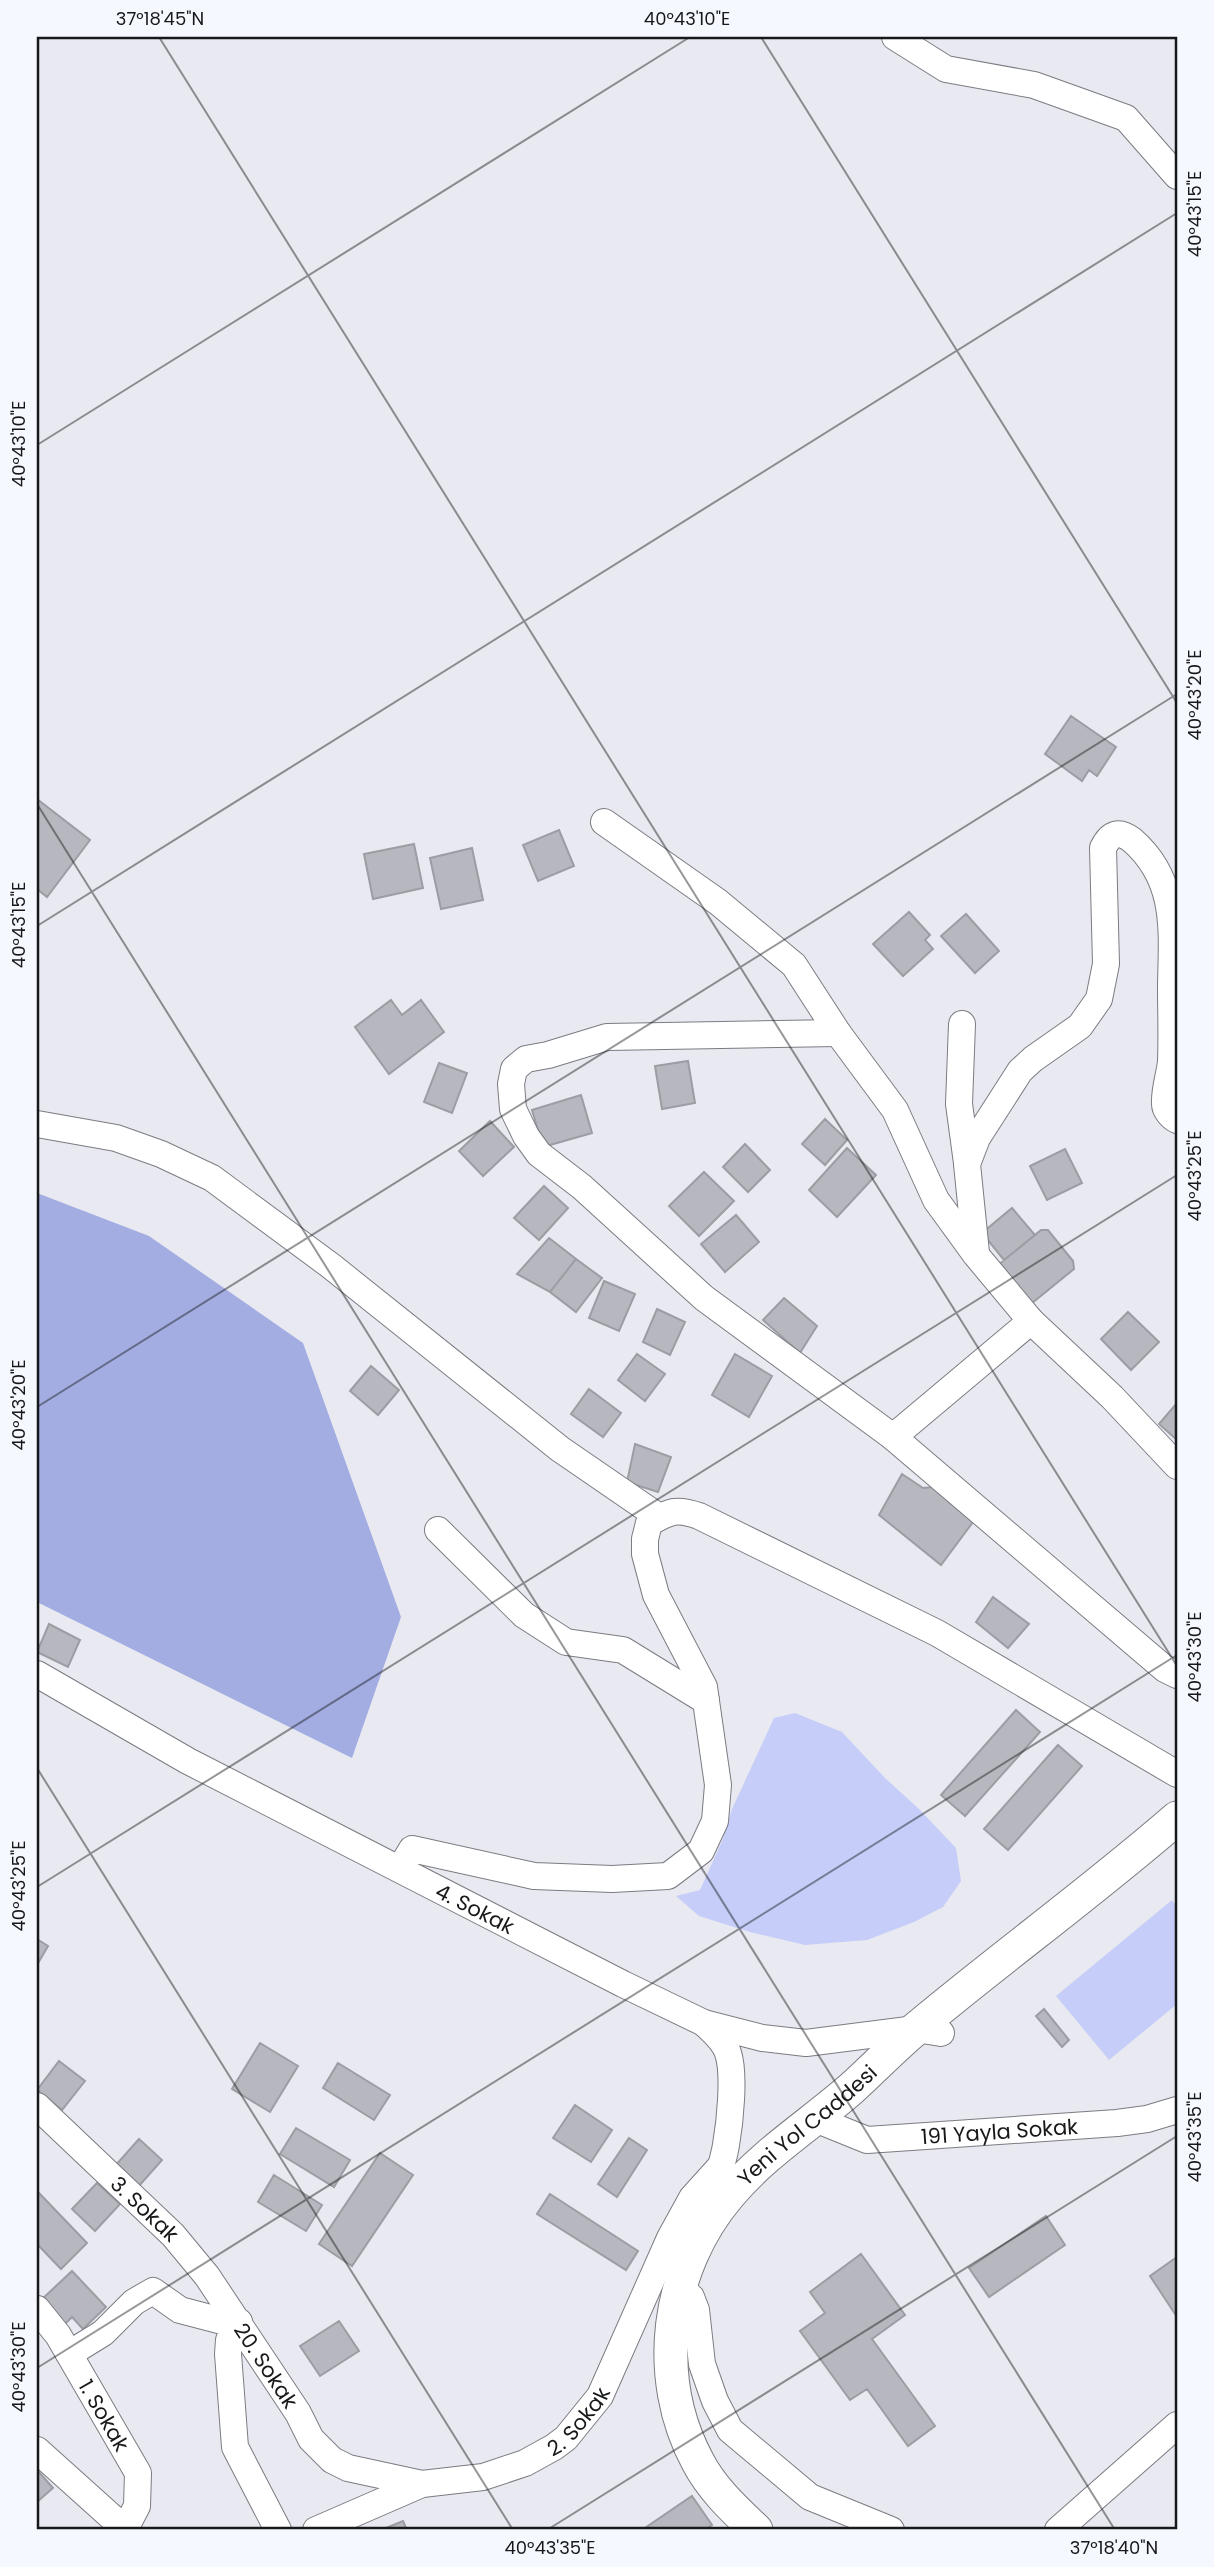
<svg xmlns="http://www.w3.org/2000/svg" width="1214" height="2567" font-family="Poppins,sans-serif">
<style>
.green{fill:#c5cdf8}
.forest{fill:#a3ade1}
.building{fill:#b7b8bf;stroke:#9c9da4;stroke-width:2}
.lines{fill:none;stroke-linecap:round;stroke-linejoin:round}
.minor-casing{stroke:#7a7c82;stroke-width:28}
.major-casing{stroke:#7a7c82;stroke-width:35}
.minor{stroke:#fff;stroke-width:26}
.major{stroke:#fff;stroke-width:33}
.ticks{fill:none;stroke:#17181a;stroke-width:2;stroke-opacity:0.45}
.labels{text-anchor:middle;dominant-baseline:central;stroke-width:7;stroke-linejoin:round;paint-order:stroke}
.street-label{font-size:21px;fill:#17181a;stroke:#f6f8ff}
.neatline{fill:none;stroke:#17181a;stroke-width:2.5}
.ticks-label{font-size:18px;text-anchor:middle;fill:#17181a}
</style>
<rect width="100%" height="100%" fill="#e9eaf1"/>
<path class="green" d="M795,1713L842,1732L885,1778L919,1809L956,1848L961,1881L943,1907L914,1922L867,1940L805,1945L750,1932L699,1916L676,1896L700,1890L722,1841L732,1809L774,1718Z
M1172,1900L1177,1907V2004L1109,2060L1056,1996Z"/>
<path class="forest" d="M37,1193L149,1236L303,1343L401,1617L352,1758L37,1602Z"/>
<path class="building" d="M1071,716L1116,747L1097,776L1089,770L1082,781L1045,754Z
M37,799L90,840L47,897L37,889Z
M559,830L574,866L538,881L523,845Z
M414,844L423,888L373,899L364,854Z
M472,848L483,900L441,909L430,858Z
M909,912L930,935L925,940L933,949L903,976L873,944Z
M966,914L999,951L975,973L941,936Z
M391,1000L402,1015L421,1000L444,1032L389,1074L355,1027Z
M688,1061L695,1103L662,1109L655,1066Z
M439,1063L467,1073L452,1113L424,1102Z
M581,1095L592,1133L543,1147L532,1110Z
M825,1119L847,1140L825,1165L802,1144Z
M490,1121L514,1147L483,1176L459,1151Z
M745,1144L770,1170L748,1192L723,1167Z
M847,1148L876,1175L837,1217L809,1190Z
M1065,1149L1082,1183L1047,1200L1030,1166Z
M704,1172L734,1201L699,1236L669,1206Z
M544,1186L568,1208L539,1240L514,1218Z
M1012,1208L1035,1235L1004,1260L982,1233Z
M736,1215L759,1242L725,1272L701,1244Z
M1041,1230H1048L1073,1261L1074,1269L1032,1303L998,1265Z
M549,1238L576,1259L550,1292L517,1274Z
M576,1259L602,1278L576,1312L550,1292Z
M604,1281L635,1294L619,1331L589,1318Z
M784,1298L817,1326L800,1353L763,1320Z
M657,1309L685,1322L670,1355L643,1342Z
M1128,1312L1159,1342L1131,1370L1101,1339Z
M637,1354L665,1374L645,1401L618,1380Z
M735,1354L772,1376L749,1417L712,1395Z
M371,1366L399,1390L378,1415L350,1391Z
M589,1389L621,1413L603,1437L571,1414Z
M1177,1403V1440L1159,1424Z
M635,1444L671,1457L658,1492L627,1482Z
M902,1474L923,1488L934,1487L973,1522L941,1565L879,1515Z
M993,1597L1029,1624L1008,1648L976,1622Z
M49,1624L80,1640L68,1667L37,1652Z
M1016,1710L1040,1732L965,1816L941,1795Z
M1058,1745L1082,1766L1008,1850L984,1829Z
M37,1939L48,1946L37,1965Z
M1044,2009L1069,2040L1062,2047L1036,2016Z
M260,2043L298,2066L270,2112L232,2089Z
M59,2061L85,2081L62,2110L37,2090Z
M338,2063L390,2095L374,2120L323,2088Z
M575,2105L612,2130L591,2162L553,2138Z
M296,2128L350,2160L334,2187L280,2154Z
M629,2138L647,2150L617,2197L598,2184Z
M139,2139L162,2160L138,2187L115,2166Z
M380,2153L413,2175L352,2266L319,2244Z
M274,2175L322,2205L306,2231L258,2202Z
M97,2183L120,2204L95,2231L72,2209Z
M39,2193L87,2243L61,2269L37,2244V2196Z
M550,2194L638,2251L626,2270L537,2214Z
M1046,2216L1065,2245L989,2297L969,2268Z
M861,2254L905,2315L872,2339L935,2426L908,2446L867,2389L850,2400L800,2331L825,2313L810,2292Z
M1177,2257V2317L1150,2276Z
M72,2271L106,2307L83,2329L72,2317L63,2326L40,2301Z
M339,2321L359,2351L320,2376L300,2346Z
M37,2470L53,2488L37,2502Z
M692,2496L712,2525L704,2530H642Z
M403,2521L407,2530H381Z"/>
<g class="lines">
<g class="minor-casing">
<g id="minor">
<path d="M895,37L946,69L1034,85L1126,118L1177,176"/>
<path d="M604,822L718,902L794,965L838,1033L895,1110L936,1200L976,1255L1031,1321L1112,1397L1177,1466"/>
<path d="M962,1024L959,1104L967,1163"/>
<path d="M838,1033L607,1037L548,1055L526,1059L514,1069L511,1084L513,1109L526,1136L539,1154L582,1187L704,1298L893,1437L1165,1669L1177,1675"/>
<path d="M37,1124L116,1138L161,1154L212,1178L331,1266L560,1449L659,1517"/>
<path d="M976,1253L967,1164L977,1138L1020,1071L1033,1059L1080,1026L1099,999L1106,964L1103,848C1110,833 1119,830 1132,840C1178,880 1172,931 1171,985C1171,1010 1172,1036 1171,1061C1170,1074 1164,1090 1165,1104C1165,1110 1171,1117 1177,1120"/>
<path d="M893,1437L1031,1321"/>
<path d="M438,1530L524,1615L566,1642L623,1650L706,1701"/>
<path id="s1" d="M37,1674L188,1761L623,1984L704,2023L762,2038L806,2043L916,2029L941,2033"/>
<path d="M400,1869L412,1849L534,1876L612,1879L668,1876L701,1851L715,1821L718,1785L704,1687L656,1595L645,1554V1539L649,1523C670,1511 676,1508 699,1516L937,1633L1177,1774"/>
<path d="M704,2023C713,2032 724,2040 728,2053C735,2074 730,2122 726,2145C724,2158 719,2169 719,2182"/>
<path id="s2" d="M37,2106L173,2235L207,2276L298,2413L311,2439L332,2460L348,2468L422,2484"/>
<path id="s3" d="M825,2123L867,2140L1117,2123L1147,2119L1177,2110"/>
<path d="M691,2297L696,2310L702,2364L715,2401L730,2430L810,2497L891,2530"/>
<path id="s4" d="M37,2309L58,2335L138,2473L137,2506L125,2529"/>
<path d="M239,2322L229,2340L228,2354L235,2447L278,2530"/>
<path d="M69,2354L103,2333L134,2302L153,2291L180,2310L222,2321L239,2322"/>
<path d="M37,2450L126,2530"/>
<path id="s5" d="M316,2530L422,2484L483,2477L525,2463L554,2447L566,2438L600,2396L670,2238L692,2198L720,2167"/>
<path d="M1058,2530L1177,2425"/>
</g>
</g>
<g class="major-casing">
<g id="major">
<path id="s6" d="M756,2530C735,2510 712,2489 698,2462C652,2377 666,2269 729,2195C764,2153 811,2124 852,2088C874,2068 895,2046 918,2027C1003,1956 1093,1891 1177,1818"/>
</g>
</g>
<use href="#minor" class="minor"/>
<use href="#major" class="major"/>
</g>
<path class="ticks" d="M159,37L1177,1666M761,37L1177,703M37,445L690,37M37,804L1115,2530M37,926L1177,213M37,1407L1177,694M37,1768L513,2530M37,1887L1177,1175M37,2368L1177,1655M547,2530L1177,2136"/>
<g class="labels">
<g class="street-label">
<text stroke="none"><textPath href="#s1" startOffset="497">4. Sokak</textPath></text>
<text stroke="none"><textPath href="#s6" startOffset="480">Yeni Yol Caddesi</textPath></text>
<text stroke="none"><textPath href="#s3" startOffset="178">191 Yayla Sokak</textPath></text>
<text stroke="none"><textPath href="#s2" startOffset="149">3. Sokak</textPath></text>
<text stroke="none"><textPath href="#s2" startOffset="348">20. Sokak</textPath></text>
<text stroke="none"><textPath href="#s4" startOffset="126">1. Sokak</textPath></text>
<text stroke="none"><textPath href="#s5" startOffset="290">2. Sokak</textPath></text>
</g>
</g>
<rect width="1214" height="2567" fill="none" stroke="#f6f8ff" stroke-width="77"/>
<rect x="38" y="38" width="1138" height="2490" class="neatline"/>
<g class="ticks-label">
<text x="160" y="25">37°18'45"N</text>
<text x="687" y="25">40°43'10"E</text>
<text transform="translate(1195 214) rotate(-90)" y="6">40°43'15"E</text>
<text transform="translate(19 444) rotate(-90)" y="6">40°43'10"E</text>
<text transform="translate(1195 695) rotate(-90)" y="6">40°43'20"E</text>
<text transform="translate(19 925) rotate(-90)" y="6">40°43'15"E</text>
<text transform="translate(1195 1176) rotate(-90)" y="6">40°43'25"E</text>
<text transform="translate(19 1405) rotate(-90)" y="6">40°43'20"E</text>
<text transform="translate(1195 1657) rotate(-90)" y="6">40°43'30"E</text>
<text transform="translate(19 1886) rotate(-90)" y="6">40°43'25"E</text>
<text transform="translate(1195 2137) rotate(-90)" y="6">40°43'35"E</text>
<text transform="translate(19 2367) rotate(-90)" y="6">40°43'30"E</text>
<text x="550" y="2554">40°43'35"E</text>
<text x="1114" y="2554">37°18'40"N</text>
</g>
</svg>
